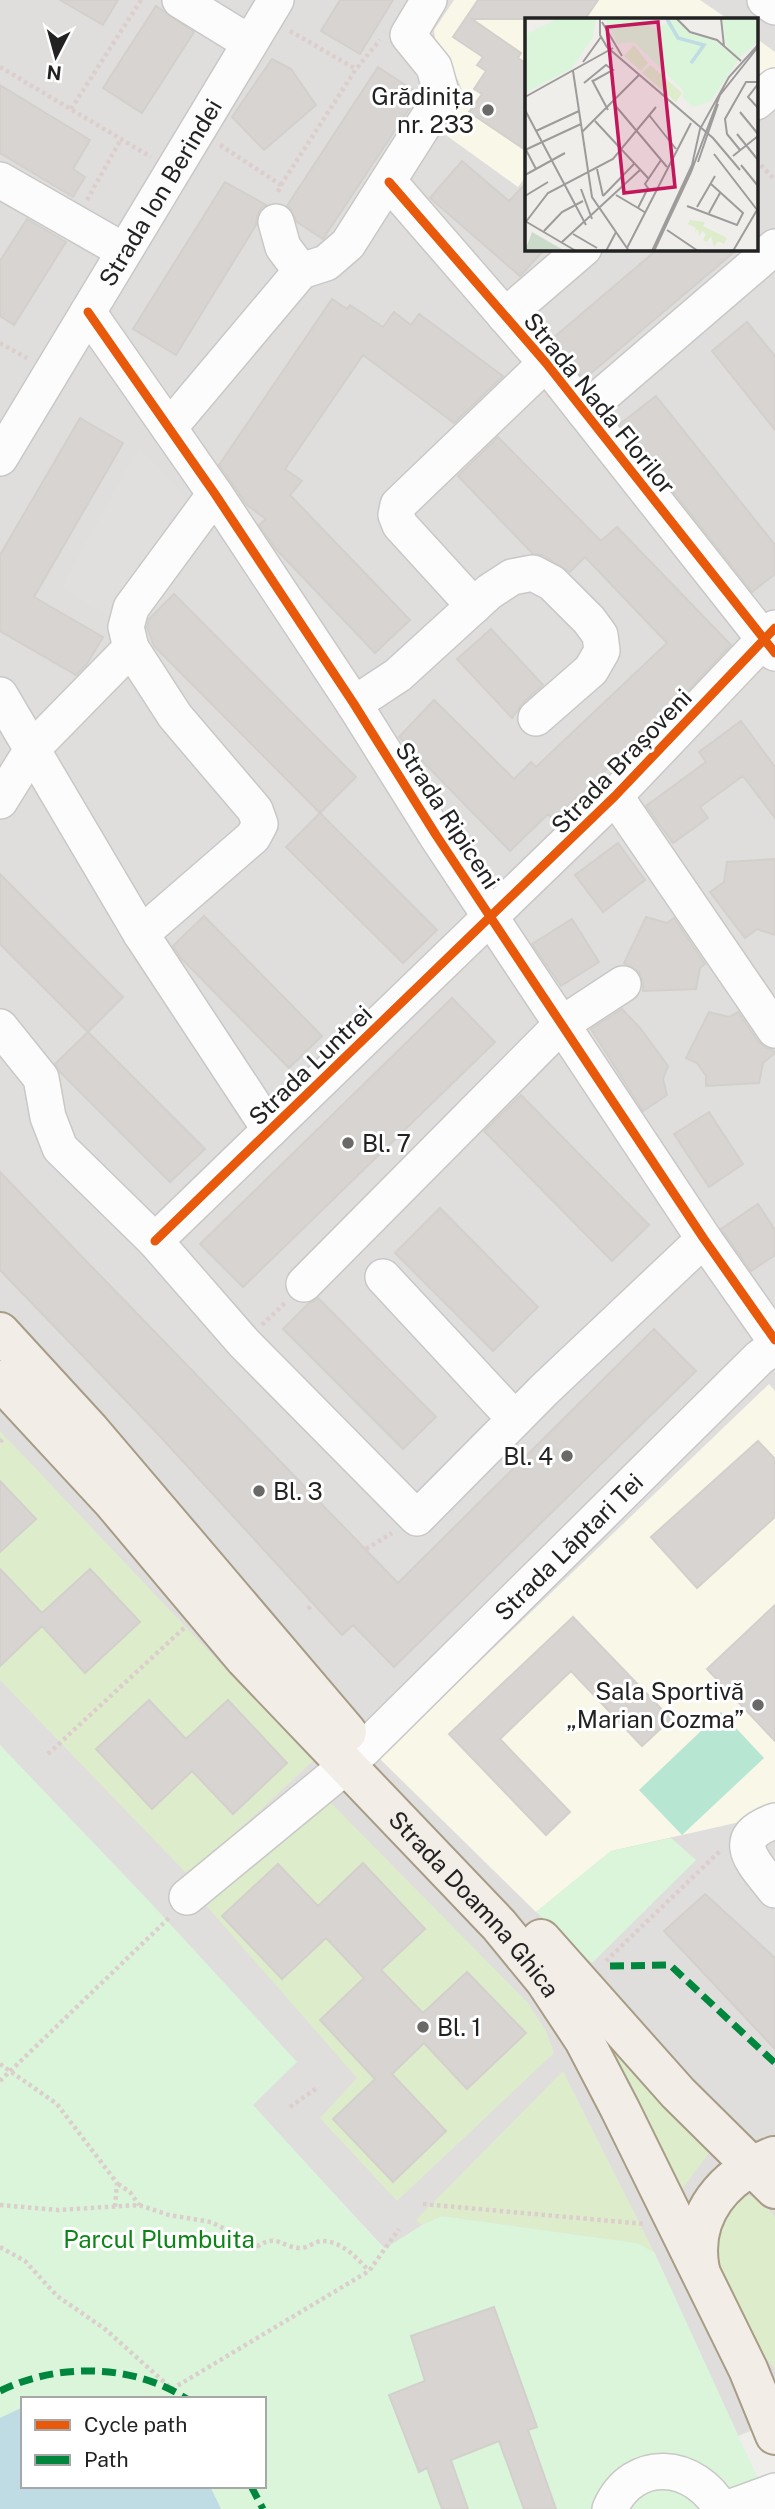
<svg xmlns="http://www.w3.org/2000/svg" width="775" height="2509" font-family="'Public Sans',sans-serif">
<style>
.residential{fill:#dfdedc;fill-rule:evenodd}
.education{fill:#f8f7e8}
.grass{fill:#ddeccb}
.park{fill:#daf5da}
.pitch{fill:#b7e6d2}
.parking{fill:#e0dfde}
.water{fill:#bfdbe3}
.building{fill:#d7d4d2;stroke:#d3d0cc;stroke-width:2}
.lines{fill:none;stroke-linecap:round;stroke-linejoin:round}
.minor-casing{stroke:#c9c8c7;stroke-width:38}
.major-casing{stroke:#a79c86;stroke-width:42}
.path{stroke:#dccecd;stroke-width:4.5;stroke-dasharray:3.5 3.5;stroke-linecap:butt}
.minor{stroke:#fdfcfc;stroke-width:35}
.major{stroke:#f3ede7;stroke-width:38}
.quiet{stroke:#00873e;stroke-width:7;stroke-dasharray:14 7;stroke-linecap:butt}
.cycleway-casing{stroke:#fff;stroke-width:13}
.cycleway{stroke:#e8590c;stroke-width:9}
.poi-dot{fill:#6a6968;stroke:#fff;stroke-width:2.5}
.labels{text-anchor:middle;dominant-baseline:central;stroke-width:6;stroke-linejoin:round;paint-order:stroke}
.poi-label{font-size:24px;fill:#222;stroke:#fff;text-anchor:end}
.street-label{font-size:24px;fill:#222;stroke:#fff}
.park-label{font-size:24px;fill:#0c8416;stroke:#fff}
.inset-river{fill:none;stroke:#bfdbe3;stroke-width:3.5}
.inset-road{fill:none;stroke:#9e9c9b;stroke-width:2}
.view{fill:#c2185b;fill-opacity:0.15;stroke:#c2185b;stroke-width:3.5}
.inset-edge{fill:none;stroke:#222;stroke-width:3.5}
</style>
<rect width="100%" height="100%" fill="#f0eeeb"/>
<path class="residential" d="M0,0H775V2421L738,2436L654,2252L397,2242L385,2249L252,2105L296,2062L0,1745ZM526,19H756V248H526Z"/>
<path class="education" d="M454,0H700L728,19H526V176L518,187L436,128L463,92L458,80L436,45L434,30Z
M756,38L775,52V73L756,89Z
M769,1384L775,1391V1814L611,1851L536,1912L379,1758Z"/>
<path class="grass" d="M0,1431L313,1761L189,1876L0,1680Z
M330,1802L528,2003L546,2031L554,2053L397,2201L320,2118L357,2078L204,1903Z
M610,2047L711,2150L679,2193L609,2048Z
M563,2071L654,2252L637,2243L442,2216L422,2225L416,2220Z
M746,2196C759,2195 767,2208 775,2217V2368L758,2350L716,2265L719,2227L737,2201Z"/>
<path class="park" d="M0,1745L148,1900L297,2062L253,2105L384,2249L422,2225L442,2216L637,2243L654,2252L772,2509H221L210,2486H264V2399H23V2407L0,2418Z
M671,1838L696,1860L592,1963L536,1912L611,1851Z"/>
<path class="pitch" d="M721,1712L764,1758L682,1835L639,1790Z"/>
<path class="parking" d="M139,447L201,512L126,627L61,588Z"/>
<path class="water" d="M23,2407V2486H210L221,2509H0V2418Z"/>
<path class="building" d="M60,0H118L103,25Z
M340,0H393L360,54L321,31Z
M478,0H598L585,19H472L521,53L518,58L527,64V151L469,112L482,94L474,89L486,71L477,65L483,57L453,37Z
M156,6L194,32L142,113L103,88Z
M272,59L291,69L316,105L264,150L232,117Z
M378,67L419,94L323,239L297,222L290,208L287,206Z
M0,85L90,140L73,169L85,177L73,197L0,153Z
M462,161L509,201L527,182V248H546L520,276L430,198Z
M225,182L266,205L261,208L257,216L256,225L176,355L133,329Z
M27,219L66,242L14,325L0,316V261Z
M659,248H739L584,379L552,339Z
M332,299L347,309L350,305L383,327L394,312L411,325L419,314L503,376L454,423L363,355L285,469L302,481L290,495L410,620L375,653L275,548L259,525L266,519L247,505L219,465Z
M747,322L775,356V430L712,351Z
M656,396L775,545V574L752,592L620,424Z
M80,418L123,443L34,597L103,637L87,664L76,675L0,631V555Z
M498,437L601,541L617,527L731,645L684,695L553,820L548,814L510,851L399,737L434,700L514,779L531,762L536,767L667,643L585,557L570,572L542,555L533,554L458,476Z
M174,594L356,777L320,813L154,646L147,627L149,619Z
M491,629L543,685L523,703L512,718L457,659Z
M741,721L775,767V818L743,776L700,807L708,818L673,843L646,806L706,762L699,752Z
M320,813L437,930L403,963L286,847Z
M618,843L645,880L603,912L575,875Z
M775,859V935L757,929L745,938L710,892L724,882L727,862Z
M0,874L123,997L88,1032L0,944Z
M204,916L322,1036L289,1068L180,957L173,946Z
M646,917L667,923L674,918L705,964L700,968L696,989L643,991V982L639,972L624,963Z
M572,919L599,962L561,986L532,944Z
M452,998L495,1042L243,1287L200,1244Z
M622,1009L640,1028L668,1066L663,1079L667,1095L643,1111L591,1029Z
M709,1012L729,1017L738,1012L758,1041L766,1048L772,1049L775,1053L763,1063L759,1083L706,1086V1076L697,1063L686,1058Z
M88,1032L205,1149L170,1182L59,1071L55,1064Z
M521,1095L649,1225L612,1261L484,1131Z
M709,1112L743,1164L709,1187L674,1134Z
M0,1172L398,1583L654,1329L696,1371L394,1667L353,1625L342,1635L157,1433L0,1270Z
M758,1204L775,1230V1255L751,1271L721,1229Z
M440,1208L538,1307L493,1351L395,1253Z
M318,1298L436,1417L403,1449L283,1329L308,1304Z
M758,1441L775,1459V1517L697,1588L651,1537Z
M0,1481L36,1519L0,1552Z
M0,1569L42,1613L90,1569L140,1622L85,1673L42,1626L0,1666Z
M775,1605V1741L707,1669Z
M573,1617L671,1719L642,1746L571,1671L500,1739L570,1812L546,1835L449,1734Z
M149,1700L186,1739L228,1700L287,1763L233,1814L192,1771L152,1809L96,1749Z
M363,1863L425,1929L381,1970L423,2013L467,1972L526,2033L467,2089L424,2043L392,2074L446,2131L393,2182L333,2119L375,2079L320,2020L364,1978L326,1938L282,1979L222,1916L278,1864L318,1906Z
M705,1894L775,1958V2049L664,1931Z
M494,2307L537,2427L528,2430L556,2509H524L499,2441L451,2460L468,2509H442L427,2468L419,2472L389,2395L425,2381L411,2336Z"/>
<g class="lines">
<g class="minor-casing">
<g id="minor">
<path d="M180,0L250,43"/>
<path d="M765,0L775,7"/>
<path d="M756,102L775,86"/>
<path d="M0,180L124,251"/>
<path d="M389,182L546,363L775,653"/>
<path d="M276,222L283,247L301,271"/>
<path d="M88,312L215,494L354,704L436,835L704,1239L775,1340"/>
<path d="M505,316L584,248"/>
<path d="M584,411L775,247"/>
<path d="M169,428L301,271L326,263L348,244L442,96L434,67L408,35L429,0"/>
<path id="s1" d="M0,458L276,0"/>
<path d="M474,606L400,525L396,515L398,505L546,363"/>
<path d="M0,695L141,934L270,1130"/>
<path d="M354,704L398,675L489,592L512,577L533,573L552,583L589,620L600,635L602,651L591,670L536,718"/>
<path d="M615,796L775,1030"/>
<path d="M0,801L33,748L131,648"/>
<path d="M141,934L253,837L260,824L255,810L175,716L131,648L126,627L131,608L215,494"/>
<path d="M0,1027L41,1078L48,1117L60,1148L155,1241L244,1343L417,1518L545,1389L704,1239"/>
<path d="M155,1241L615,796L775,628"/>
<path d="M383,1277L515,1419"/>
<path d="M304,1284L562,1024L623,984"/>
<path id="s2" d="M363,1750L759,1358L775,1346"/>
<path d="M775,1821C726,1838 754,1863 775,1890"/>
<path d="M187,1897L346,1766"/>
<path d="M610,2509C633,2456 695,2462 721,2509"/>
<path d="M726,2509L775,2491"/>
</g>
</g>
<g class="major-casing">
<g id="major">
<path d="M0,1332L90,1430L347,1732"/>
<path id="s3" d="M0,1380L112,1501L245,1659L499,1925L545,1981L584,2040L620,2109L748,2369L775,2435"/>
<path d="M541,1939L678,2093L775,2189"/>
<path d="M700,2270C689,2214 725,2175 774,2156"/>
</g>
</g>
<path class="path" d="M290,31L356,69
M0,67L151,157
M71,109L141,0
M220,145L281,185L277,194
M756,160L775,180
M281,185L356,69L380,40
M87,200L121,139
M0,343L27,358
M262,1325L286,1302
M0,1442L5,1437
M366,1549L392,1533
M308,1609L313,1604
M48,1754L184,1628
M606,1961L722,1849
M0,2064L57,2104L117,2183L115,2207
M0,2081L171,1916
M290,2107L317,2088
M118,2184L130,2192L139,2205
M423,2204L645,2224
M0,2205L58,2210L139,2205L169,2215L211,2222L239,2236L249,2245L258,2246C278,2233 282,2248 301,2248C308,2248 315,2241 322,2241C342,2241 357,2258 369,2271
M0,2247L25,2261L57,2296L105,2329L172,2389L369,2271L399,2229"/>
<use href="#minor" class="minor"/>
<use href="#major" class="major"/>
<path class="quiet" d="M610,1966L670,1965L775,2063
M0,2391C57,2363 132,2363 187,2399
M251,2486L263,2509"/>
<g class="cycleway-casing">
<path id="cycleway" d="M389,182L546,363L775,653
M88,312L215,494L354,704L436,835L704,1239L775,1340
M155,1241L615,796L775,628"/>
</g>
<use href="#cycleway" class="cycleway"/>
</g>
<g class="poi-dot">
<circle cx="488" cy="110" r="7"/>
<circle cx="348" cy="1143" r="7"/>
<circle cx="567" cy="1456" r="7"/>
<circle cx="259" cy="1491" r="7"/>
<circle cx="758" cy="1705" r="7"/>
<circle cx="423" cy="2027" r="7"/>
</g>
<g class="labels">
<g class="poi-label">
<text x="474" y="96">Grădinița<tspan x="474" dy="28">nr. 233</tspan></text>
<text x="362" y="1143" text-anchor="start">Bl. 7</text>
<text x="553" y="1456">Bl. 4</text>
<text x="273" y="1491" text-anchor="start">Bl. 3</text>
<text x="744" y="1691">Sala Sportivă<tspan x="744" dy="28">„Marian Cozma”</tspan></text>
<text x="437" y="2027" text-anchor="start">Bl. 1</text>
</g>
<g class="street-label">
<text stroke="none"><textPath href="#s1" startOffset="310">Strada Ion Berindei</textPath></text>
<text transform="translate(600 403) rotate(51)">Strada Nada Florilor</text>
<text transform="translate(621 761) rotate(-46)">Strada Brașoveni</text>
<text transform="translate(448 815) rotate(57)">Strada Ripiceni</text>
<text transform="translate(310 1065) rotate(-44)">Strada Luntrei</text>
<text stroke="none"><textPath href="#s2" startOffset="289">Strada Lăptari Tei</textPath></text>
<text stroke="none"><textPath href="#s3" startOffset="707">Strada Doamna Ghica</textPath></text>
</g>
<g class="park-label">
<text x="159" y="2239">Parcul Plumbuita</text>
</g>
</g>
<g transform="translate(525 18)">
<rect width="233" height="233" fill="#f0eeeb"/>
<path d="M109,27L123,45L116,53L99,38ZM125,47L157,75L151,84L117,55ZM165,202L180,204L178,208L202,220L199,226L193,223L189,229L186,218L182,224L178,222L181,216L177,213L174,219L173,211L169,215L171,210L163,206Z" fill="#ddeccb"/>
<path d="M7,214L40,233H0Z" fill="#cadbca"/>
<path d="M34,0H71L68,19L46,51L0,75V17ZM79,0H115L129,12L150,0L164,15L188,21L213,42L185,84L169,89L158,80V72L109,24L93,26ZM197,0L233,1V22L214,40L201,27Z" fill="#daf5da"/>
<path class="inset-river" d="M142,1L153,20L179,27L166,45"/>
<path class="inset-road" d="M75,0V17L82,29L188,120L215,152M151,0L165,14L192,22L216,43M196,0L199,28M77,4L97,38M58,44L76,19M48,53L67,179L104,233M67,62L83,92M59,65L81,47L88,52L68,63M233,66L223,79L233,90M0,79L88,30M89,86L142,149M0,92L61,207M215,94L233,116M124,97L151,131M70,103L123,160M11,113L54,93M57,114L114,57M212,116L233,142M0,130L11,151M0,132L56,106M215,132L202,116L200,101L221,64H233M189,136L233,193M208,138L233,118M173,144L193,86M216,147L233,168M72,151L78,178M0,157L40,135M56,171L67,201M91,177L113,190M0,178L23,164M78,178L109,146M162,188L212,207L218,195L186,166M172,189L190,158M121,195L113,190L123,170L120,166L136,142M184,195L195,175M0,203L51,233M0,205L23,175L88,141L131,89M142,212L173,233M19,213L37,194L58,183M48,216L72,230M37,224L115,152M102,230L166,105M81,233L91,214M127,233L167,147L175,111L204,59L233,27M129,233L166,154L195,77L233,29M208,233L232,192"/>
<path class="view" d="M133,4L150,169L99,175L82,9Z"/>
<rect width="233" height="233" class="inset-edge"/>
</g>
<rect x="21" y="2397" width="245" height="91" fill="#ffffff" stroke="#a7a7a7" stroke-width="2"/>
<rect x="35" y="2420" width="35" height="10" fill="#e8590c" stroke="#a7a7a7" stroke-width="2"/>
<text x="84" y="2432" font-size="21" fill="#222222">Cycle path</text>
<rect x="35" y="2455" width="35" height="10" fill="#00873e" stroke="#a7a7a7" stroke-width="2"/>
<text x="84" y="2467" font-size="21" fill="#222222">Path</text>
<g transform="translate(56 56) rotate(186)" stroke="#ffffff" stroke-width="5" paint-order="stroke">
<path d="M0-5L12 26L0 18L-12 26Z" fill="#222222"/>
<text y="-10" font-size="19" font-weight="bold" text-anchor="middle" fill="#222222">N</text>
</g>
</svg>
